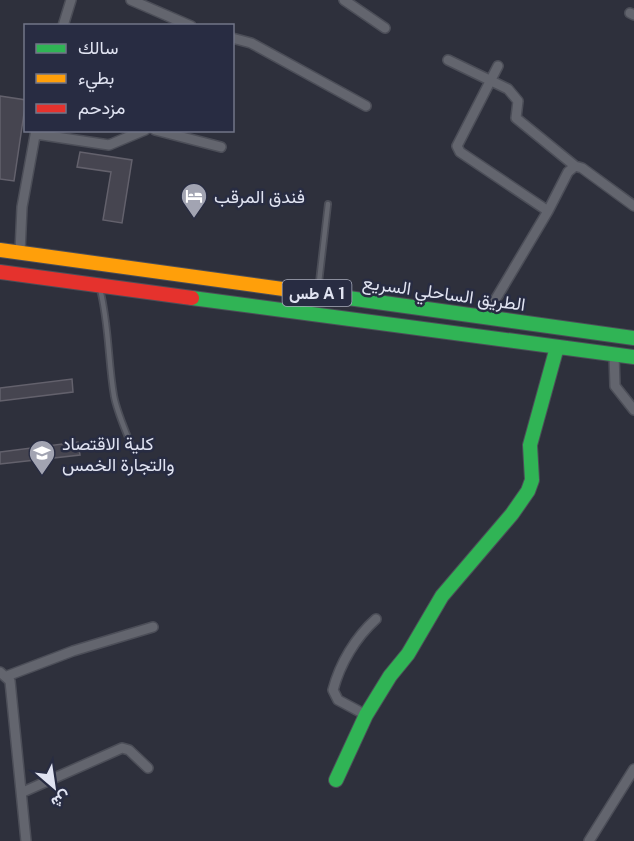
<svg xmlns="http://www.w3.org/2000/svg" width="634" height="841" font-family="'Public Sans',Vazirmatn,sans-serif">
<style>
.building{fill:#464550;stroke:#63616c;stroke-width:1.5}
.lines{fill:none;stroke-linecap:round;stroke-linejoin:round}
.lane-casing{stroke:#4c4e58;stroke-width:8}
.street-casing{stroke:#4c4e58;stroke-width:12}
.fast-casing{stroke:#4c4e58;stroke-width:16}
.slow-casing{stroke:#4c4e58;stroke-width:16}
.jam-casing{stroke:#4c4e58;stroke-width:16}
.lane{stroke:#63656e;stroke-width:4.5}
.street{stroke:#63656e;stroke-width:9}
.fast{stroke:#30b455;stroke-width:14}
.slow{stroke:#ff9f0a;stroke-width:14}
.jam{stroke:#e5322d;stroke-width:14}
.labels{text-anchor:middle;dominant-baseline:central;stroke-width:5;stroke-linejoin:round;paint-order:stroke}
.shield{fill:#282c42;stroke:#a9acbc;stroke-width:1.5}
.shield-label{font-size:16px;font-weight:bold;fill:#e0e3f1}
.poi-label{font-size:18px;fill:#e0e3f1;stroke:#282c42;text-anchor:start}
.street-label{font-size:18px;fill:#e0e3f1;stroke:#282c42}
</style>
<rect width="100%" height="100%" fill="#2e303c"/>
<path class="building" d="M0,96L26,100L14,181L0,179Z
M80,152L132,160L122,223L103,220L111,172L77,167Z
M72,379L73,392L0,401V388Z
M78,442L80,455L0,464V452Z"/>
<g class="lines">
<g class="lane-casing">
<path id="lane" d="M100,289C109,324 108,361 114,396C117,412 125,429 131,445
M318,291L328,204"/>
</g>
<g class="street-casing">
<path id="street" d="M131,0L191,26
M344,0L385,28
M630,13L634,15
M63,26L71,0
M232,38L251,43L366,106
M448,60L508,89L518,101L516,118L575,166L582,168L634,206
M498,66L457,146L460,152L548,211
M155,130L221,147
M36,134L109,145L145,130
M20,252L22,207L36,130
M485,317L548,211L568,172L575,166
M614,354L615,386L634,410
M0,672L10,681L26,841
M7,676L73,651L153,627
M366,715L338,700L333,690C340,663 356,637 376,619
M23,792L122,748L129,750L148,768
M589,841L634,769"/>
</g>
<g class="fast-casing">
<path id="fast" d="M341,297L634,338
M192,298L634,357
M336,780L366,715L390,676L408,654L442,596L512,514L528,491L532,480L530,445L557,347"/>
</g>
<g class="slow-casing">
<path id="slow" d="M0,250L341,297"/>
</g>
<g class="jam-casing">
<path id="jam" d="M0,272L192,298"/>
</g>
<use href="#lane" class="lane"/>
<use href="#street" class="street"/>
<use href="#fast" class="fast"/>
<use href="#slow" class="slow"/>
<use href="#jam" class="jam"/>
</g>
<defs>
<g id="hotel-pin" transform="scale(1.35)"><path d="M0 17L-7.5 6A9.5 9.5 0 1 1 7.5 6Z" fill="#a2a4b2" stroke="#282c42"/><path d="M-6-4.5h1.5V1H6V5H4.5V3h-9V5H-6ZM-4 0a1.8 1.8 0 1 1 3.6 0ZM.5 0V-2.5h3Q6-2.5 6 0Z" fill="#fff"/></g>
<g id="university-pin" transform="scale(1.35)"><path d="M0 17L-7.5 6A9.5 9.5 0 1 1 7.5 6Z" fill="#a2a4b2" stroke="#282c42"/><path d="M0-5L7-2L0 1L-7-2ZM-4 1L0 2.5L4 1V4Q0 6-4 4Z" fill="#fff"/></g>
</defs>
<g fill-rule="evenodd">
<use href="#hotel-pin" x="194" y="196"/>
<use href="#university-pin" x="42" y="453"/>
</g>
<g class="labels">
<rect class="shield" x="282.5" y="280" width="69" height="26" rx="4.5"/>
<g class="shield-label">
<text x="317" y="293">طس A 1</text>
</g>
<g class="poi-label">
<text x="214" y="196">فندق المرقب</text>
<text x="62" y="443">كلية الاقتصاد<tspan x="62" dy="21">والتجارة الخمس</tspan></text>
</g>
<g class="street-label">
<text transform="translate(444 293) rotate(8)">الطريق الساحلي السريع</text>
</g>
</g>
<rect x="24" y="24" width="210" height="108" fill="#282c42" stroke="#727588" stroke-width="1.5"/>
<rect x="36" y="44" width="30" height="9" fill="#30b455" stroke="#727588" stroke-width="1.5"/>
<text x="78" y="54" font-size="18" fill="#e0e3f1">سالك</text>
<rect x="36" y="74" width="30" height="9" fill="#ff9f0a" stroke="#727588" stroke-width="1.5"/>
<text x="78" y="84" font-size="18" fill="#e0e3f1">بطيء</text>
<rect x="36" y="104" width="30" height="9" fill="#e5322d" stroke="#727588" stroke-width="1.5"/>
<text x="78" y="114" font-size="18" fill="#e0e3f1">مزدحم</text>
<g transform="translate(54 787) rotate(151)" stroke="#282c42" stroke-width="4.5" paint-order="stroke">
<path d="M0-4.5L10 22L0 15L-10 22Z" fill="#e0e3f1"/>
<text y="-9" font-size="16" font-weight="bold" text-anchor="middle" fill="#e0e3f1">ش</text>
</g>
</svg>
